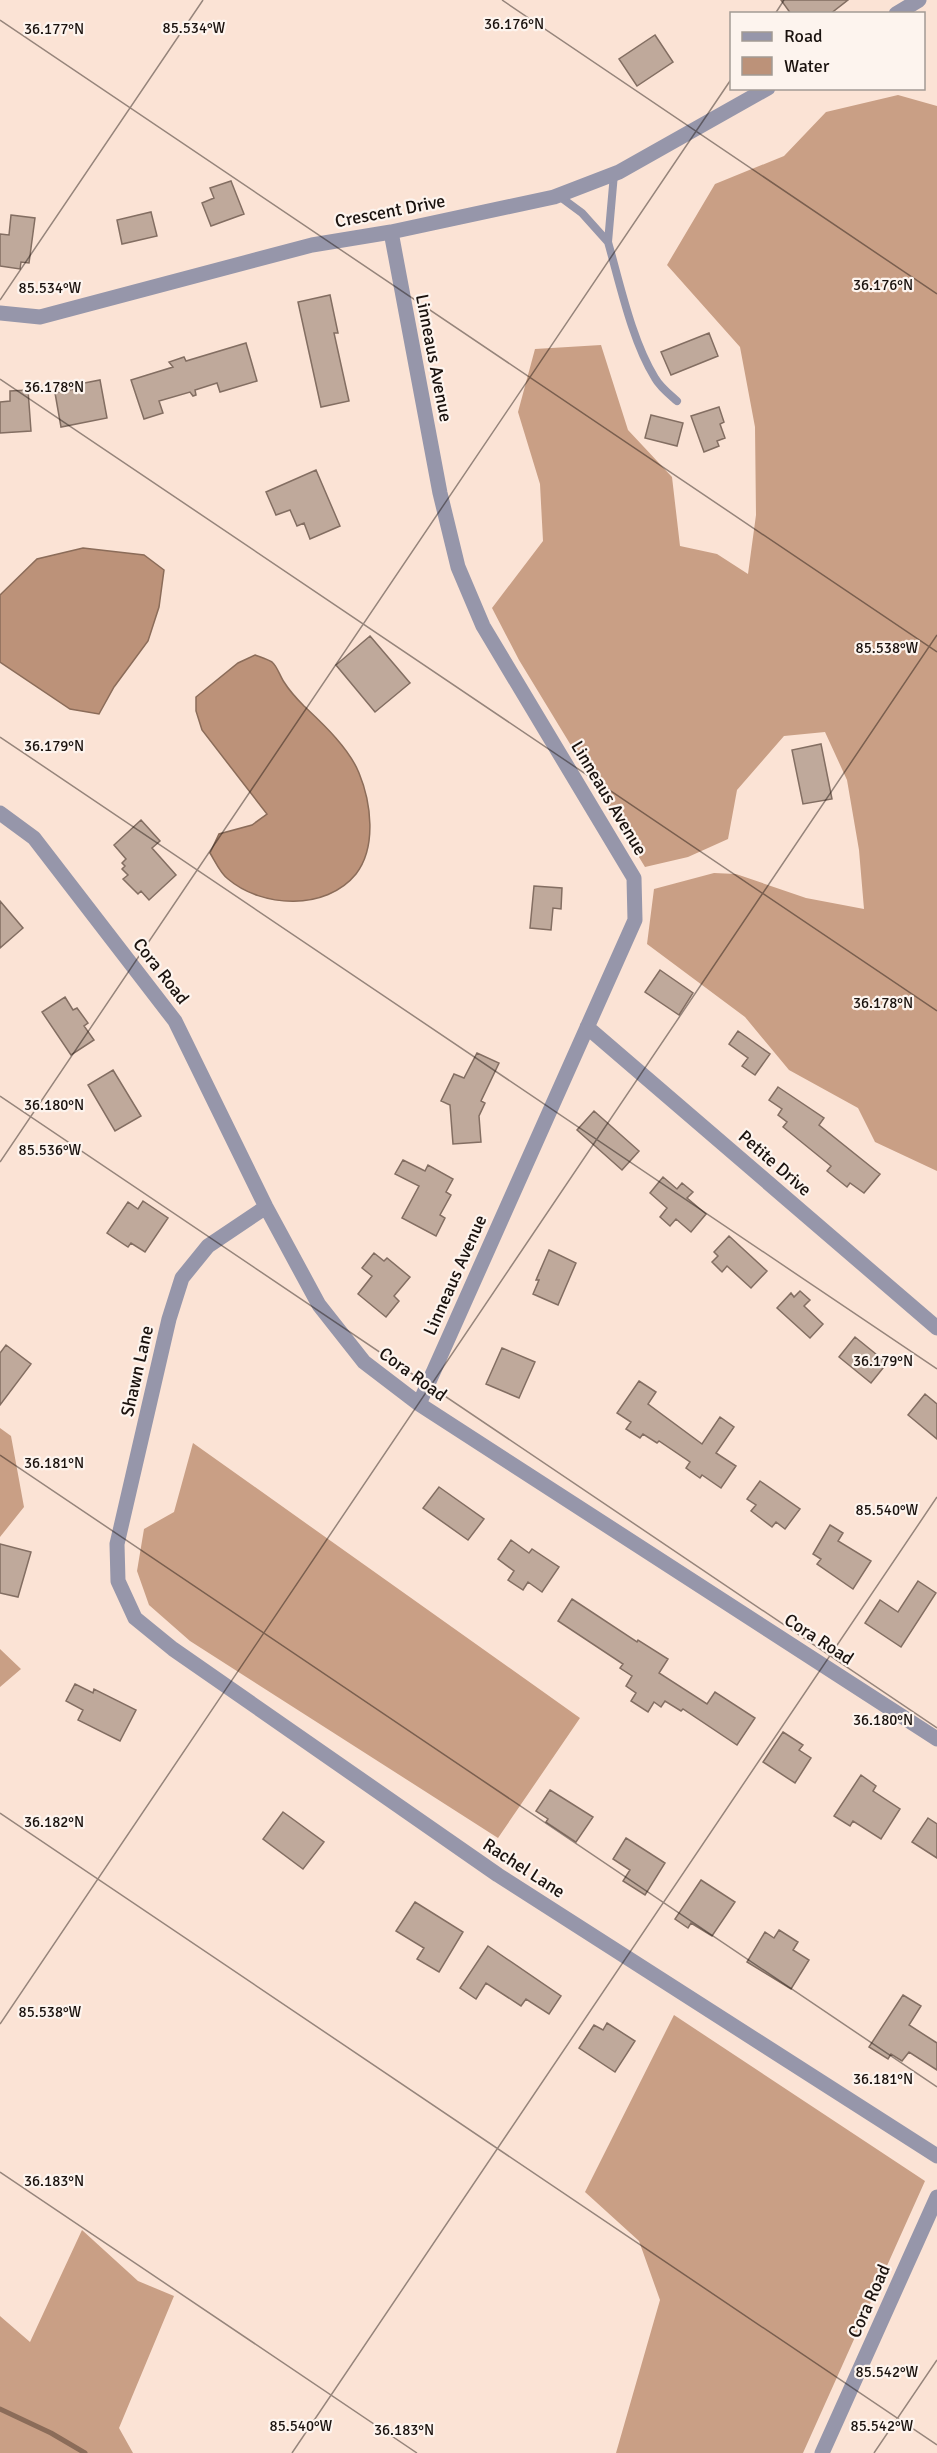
<svg xmlns="http://www.w3.org/2000/svg" width="937" height="2453" font-family="Signika,sans-serif">
<style>
.forest{fill:#c99f85}
.water{fill:#bc9279;stroke:#8b6c59;stroke-width:1.5}
.lines{fill:none;stroke-linecap:round;stroke-linejoin:round}
.stream{stroke:#8b6c59;stroke-width:5}
.building{fill:#bfa99b;stroke:#836e62;stroke-width:1.5}
.service{stroke:#9696aa;stroke-width:8}
.minor{stroke:#9696aa;stroke-width:15}
.ticks{fill:none;stroke:#1a120e;stroke-width:1.5;stroke-opacity:0.45}
.labels{text-anchor:middle;dominant-baseline:central;stroke-width:4.5;stroke-linejoin:round;paint-order:stroke}
.street-label{font-size:18px;fill:#1a120e;stroke:#fdf4ee}
.ticks-label{font-size:15px;text-anchor:middle;fill:#1a120e;stroke:#fdf4ee;stroke-width:4.5;stroke-linejoin:round;paint-order:stroke}
</style>
<rect width="100%" height="100%" fill="#fbe3d5"/>
<path class="forest" d="M898,95L937,106V1171L875,1142L858,1108L789,1070L745,1017L647,944L654,889L714,873L736,874L806,898L864,909L859,850L847,780L825,732L784,736L737,790L728,839L688,857L645,867L519,660L492,608L543,541L540,484L518,412L535,349L601,345L628,430L672,477L680,546L717,554L748,574L756,515L755,427L740,347L667,265L715,184L784,156L826,112Z
M0,1428L11,1436L24,1507L0,1537Z
M193,1443L580,1718L498,1838L190,1641L149,1605L137,1571L144,1529L174,1512Z
M0,1649L21,1669L0,1687Z
M674,2015L925,2181L803,2453H616L660,2300L639,2241L585,2192Z
M82,2230L138,2281L174,2296L119,2428L133,2453H0V2316L30,2342Z"/>
<path class="water" d="M83,548L144,555L164,570L159,607L148,641L114,687L99,714L70,709L0,662V595L37,559Z
M255,655C260,657 267,659 272,662C277,666 280,676 284,682C289,690 297,699 304,706C323,724 349,748 359,773C371,802 377,847 356,874C326,911 262,908 228,879C220,873 215,861 210,853L219,834L252,825L267,814L202,730L196,711V697L238,663Z"/>
<g class="lines">
<path class="stream" d="M0,2409L51,2433L85,2453"/>
</g>
<path class="building" d="M781,0H848L830,14H791Z
M655,35L673,62L637,86L619,59Z
M231,181L244,214L211,226L202,203L214,198L210,188Z
M151,212L157,236L122,244L117,220Z
M11,215L35,218L29,263L21,262L20,269L0,266V234L9,235Z
M330,295L338,333H334L349,401L321,407L298,302Z
M709,333L718,356L671,375L661,352Z
M246,343L257,381L220,392L217,383L195,390L196,395L193,396L190,392L159,401L163,413L144,419L131,380L173,367L169,362L184,357L186,361Z
M100,380L107,418L61,427L55,393L80,388L79,384Z
M28,390L31,431L0,433V402L10,401V391Z
M719,407L724,422L720,424L725,438L717,441L719,446L704,452L691,416Z
M651,415L683,423L677,446L645,438Z
M316,470L340,526L310,539L304,523L297,526L290,510L276,515L266,492Z
M370,636L410,683L375,712L336,665Z
M821,744L832,799L803,804L792,750Z
M141,820L160,841L152,848L176,875L149,900L141,891L138,894L123,879L128,875L122,869L125,866L122,863L126,859L114,845Z
M534,886L562,888L561,909L553,908L551,930L530,928Z
M0,901L23,928L0,948Z
M660,970L693,993L679,1015L645,992Z
M65,997L73,1010L77,1008L88,1023L84,1026L94,1040L71,1055L42,1012Z
M738,1031L770,1054L755,1075L742,1066L748,1058L729,1044Z
M477,1053L499,1063L481,1101L485,1103L479,1116L481,1142L453,1144L450,1105L441,1101L454,1074L464,1078Z
M113,1070L141,1116L115,1131L88,1085Z
M778,1087L824,1118L819,1125L880,1174L864,1193L850,1183L847,1187L827,1171L831,1166L783,1127L787,1122L778,1115L782,1109L769,1100Z
M594,1111L639,1151L622,1170L577,1130Z
M403,1160L425,1171L428,1165L453,1179L446,1192L451,1195L440,1215L445,1218L436,1236L402,1218L419,1186L395,1174Z
M663,1177L677,1189L682,1183L693,1192L687,1198L706,1214L691,1232L676,1219L670,1226L660,1217L667,1208L650,1193Z
M143,1201L168,1218L145,1252L131,1243L128,1247L107,1233L128,1202L138,1209Z
M729,1236L767,1271L751,1288L727,1266L722,1272L712,1262L718,1256L714,1252Z
M549,1250L576,1263L558,1305L533,1294L539,1280H536Z
M374,1253L384,1261L387,1258L410,1277L394,1296L399,1301L386,1317L358,1294L372,1276L362,1268Z
M800,1291L810,1300L804,1306L823,1324L810,1338L777,1308L791,1293L794,1297Z
M855,1337L887,1363L871,1383L839,1357Z
M6,1345L31,1364L0,1405V1353Z
M502,1348L535,1362L519,1398L486,1384Z
M639,1381L656,1392L648,1404L702,1444L720,1417L734,1427L716,1453L736,1466L721,1488L702,1475L700,1478L686,1468L690,1462L659,1441L657,1443L643,1434L640,1438L626,1429L631,1422L617,1413Z
M925,1394L937,1404V1439L908,1415Z
M760,1481L800,1509L785,1529L776,1522L772,1527L751,1511L756,1505L747,1499Z
M439,1487L484,1519L468,1540L423,1508Z
M830,1525L843,1533L838,1541L871,1561L853,1589L817,1564L821,1559L813,1554Z
M511,1540L529,1553L532,1549L559,1567L542,1592L528,1582L523,1590L508,1580L514,1571L498,1559Z
M0,1544L31,1552L18,1597L0,1593Z
M918,1581L936,1593L901,1647L865,1623L880,1600L898,1612Z
M572,1599L637,1642L638,1640L668,1659L659,1673L707,1704L715,1692L755,1718L737,1745L683,1709L681,1711L665,1701L661,1707L654,1702L648,1712L631,1701L636,1693L626,1686L632,1676L620,1668L623,1664L558,1621Z
M75,1684L93,1693L94,1689L136,1710L120,1741L78,1720L83,1710L66,1701Z
M783,1732L803,1745L799,1750L811,1758L795,1783L763,1762Z
M861,1775L876,1786L873,1791L900,1809L881,1839L853,1821L850,1826L834,1816Z
M550,1790L593,1817L576,1842L546,1822L548,1819L536,1811Z
M283,1812L324,1842L303,1869L263,1839Z
M928,1818L937,1824V1858L912,1842Z
M626,1838L665,1863L645,1895L623,1881L630,1870L613,1859Z
M701,1880L735,1902L712,1936L691,1923L688,1928L675,1919Z
M415,1902L463,1932L439,1972L417,1959L424,1948L396,1931Z
M779,1930L798,1942L793,1950L809,1960L791,1989L747,1962L765,1932L774,1938Z
M488,1946L561,1996L549,2014L526,1999L521,2006L486,1983L476,1999L460,1988Z
M903,1995L921,2006L909,2025L937,2043V2070L909,2052L902,2061L891,2054L888,2059L869,2047Z
M607,2023L635,2041L615,2072L579,2048L594,2025L603,2030Z"/>
<g class="lines">
<path class="service" d="M559,196L582,213L608,242L614,174
M608,242C620,284 632,341 655,378C660,387 669,394 677,401"/>
<path class="minor" d="M896,14L919,0
M391,232L440,493L458,567L483,626L634,878L635,920L419,1404
M0,313L40,317L312,245L391,232L554,197L619,172L768,88
M0,813L34,838L175,1021L266,1207L319,1305L364,1362L419,1404L937,1739
M587,1027L937,1328
M266,1207L208,1246L182,1278L169,1319L117,1544L118,1581L135,1618L173,1649L498,1875L937,2156
M822,2453L937,2197"/>
</g>
<path class="ticks" d="M502,0L937,294M775,14L784,0M0,20L937,652M0,300L203,0M0,379L937,1011M0,737L937,1369M0,1096L937,1728M0,1162L732,78M0,1455L937,2087M0,1813L937,2445M0,2024L937,635M0,2172L417,2453M292,2453L937,1497M874,2453L937,2360"/>
<g class="labels">
<g class="street-label">
<text transform="translate(390 211) rotate(-11)">Crescent Drive</text>
<text transform="translate(434 358) rotate(79)">Linneaus Avenue</text>
<text transform="translate(609 798) rotate(59)">Linneaus Avenue</text>
<text transform="translate(161 971) rotate(52)">Cora Road</text>
<text transform="translate(775 1163) rotate(41)">Petite Drive</text>
<text transform="translate(455 1275) rotate(-66)">Linneaus Avenue</text>
<text transform="translate(137 1371) rotate(-77)">Shawn Lane</text>
<text transform="translate(413 1374) rotate(36)">Cora Road</text>
<text transform="translate(819 1639) rotate(33)">Cora Road</text>
<text transform="translate(524 1868) rotate(33)">Rachel Lane</text>
<text transform="translate(869 2301) rotate(-66)">Cora Road</text>
</g>
</g>
<g class="ticks-label">
<text x="514" y="29">36.176°N</text>
<text x="194" y="33">85.534°W</text>
<text x="54" y="34">36.177°N</text>
<text x="883" y="290">36.176°N</text>
<text x="50" y="293">85.534°W</text>
<text x="54" y="392">36.178°N</text>
<text x="887" y="653">85.538°W</text>
<text x="54" y="751">36.179°N</text>
<text x="883" y="1008">36.178°N</text>
<text x="54" y="1110">36.180°N</text>
<text x="50" y="1155">85.536°W</text>
<text x="883" y="1366">36.179°N</text>
<text x="54" y="1468">36.181°N</text>
<text x="887" y="1515">85.540°W</text>
<text x="883" y="1725">36.180°N</text>
<text x="54" y="1827">36.182°N</text>
<text x="50" y="2017">85.538°W</text>
<text x="883" y="2084">36.181°N</text>
<text x="54" y="2186">36.183°N</text>
<text x="887" y="2377">85.542°W</text>
<text x="301" y="2431">85.540°W</text>
<text x="882" y="2431">85.542°W</text>
<text x="404" y="2435">36.183°N</text>
</g>
<rect x="730" y="12" width="195" height="78" fill="#fdf4ee" stroke="#a29a94" stroke-width="1.5"/>
<rect x="742" y="32" width="30" height="9" fill="#9696aa" stroke="#a29a94" stroke-width="1.5"/>
<text x="784" y="42" font-size="18" fill="#1a120e">Road</text>
<rect x="742" y="57" width="30" height="18" fill="#bc9279" stroke="#a29a94" stroke-width="1.5"/>
<text x="784" y="72" font-size="18" fill="#1a120e">Water</text>
</svg>
